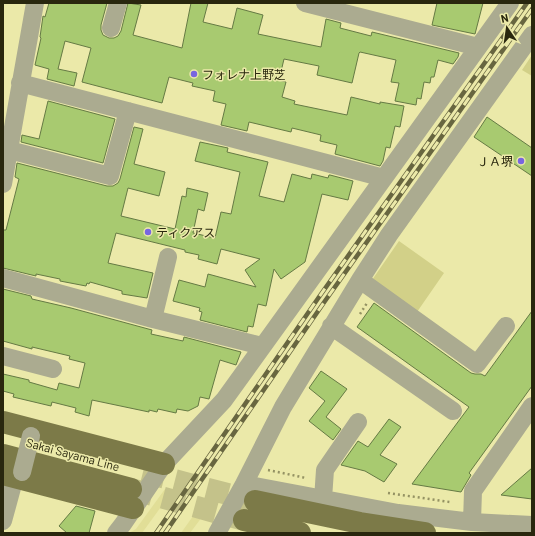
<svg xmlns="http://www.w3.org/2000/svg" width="535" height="536" font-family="Barlow,'Noto Sans JP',sans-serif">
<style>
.built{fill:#e1de97}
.green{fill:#d2d088}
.building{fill:#a8ca70;stroke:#657a44}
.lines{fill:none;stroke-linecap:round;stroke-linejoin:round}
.major-tunnel{stroke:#c4c28a;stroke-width:22;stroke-dasharray:22 11;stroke-linecap:butt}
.path{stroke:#949263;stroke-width:2.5;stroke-dasharray:2 3;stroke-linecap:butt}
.minor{stroke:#abab90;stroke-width:18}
.major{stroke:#7c7a48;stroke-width:22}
.rail-casing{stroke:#686640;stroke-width:4.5}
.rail{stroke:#ebe9a9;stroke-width:3;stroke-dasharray:9;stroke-linecap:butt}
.minor-bridge{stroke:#abab90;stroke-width:18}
.poi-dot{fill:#7866e0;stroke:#ebe9a9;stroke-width:1.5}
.labels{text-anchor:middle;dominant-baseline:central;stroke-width:3;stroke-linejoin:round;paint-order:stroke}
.poi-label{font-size:12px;fill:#29270e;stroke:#ebe9a9;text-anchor:start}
.street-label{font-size:12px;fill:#29270e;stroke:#ebe9a9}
</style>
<rect width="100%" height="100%" fill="#ebe9a9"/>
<path class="built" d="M165,489L171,493L142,533H129L136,529Z
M211,491L216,497L208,509L190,533H181Z"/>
<path class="green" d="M532,55V76L522,70Z
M399,241L444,273L417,312L372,280Z"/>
<path class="building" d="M49,3H107L101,25V30L103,35L109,38H114L118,36L121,31L128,3L141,5L133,35L182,48L191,3H208L203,22L232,29L237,8L263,15L258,34L321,47L326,19L341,23L340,28L371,36L372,32L459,53L458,57L453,64L438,60L434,77H431L430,83L424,82L421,99L417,98L416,105L395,101L399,83L391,82L396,60L360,52L359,53L352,83L317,75L319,66L284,59L279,80L286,82L282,97L295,101L294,104L347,115L351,97L380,104V102L404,106L400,127L395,126L390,148L386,147L383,161L380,166L335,154L337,145L320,141L321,135L292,128L291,132L249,122L247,131L221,125L226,104L213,101L215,91L192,86L193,83L169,77L162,103L82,82L91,48L65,41L58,69L77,73L74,86L47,79L49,69L35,65L41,38L40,37L43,16L45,17Z
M437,3H483L475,34L432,25Z
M48,101L115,119L103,163L21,142L22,135L39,139Z
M487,117L532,148V176L474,137Z
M134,127L143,129L134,164L165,172L159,196L128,188L121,216L175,229L182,196L186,197L187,188L208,193L204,211L198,209L193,233L215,238L221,212L231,214L240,172L195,161L200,142L228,148L227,152L268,162L259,196L284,202L292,174L311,179L312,174L328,178L329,175H330L353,181L348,200L322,194L305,262L281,279L274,269L266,306L258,304L253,327L248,326L247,332L200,320L202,312L199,311L200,308L173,301L179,280L205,287L208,274L256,287L245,270L260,259L221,249L217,264L198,259L199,255L185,252V250L116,233L108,263L153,273L147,298L122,294V291L90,282L89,284L87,283L86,286L60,281V279L36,274V276L3,268V230H6L19,179L15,177L17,163L107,186H113L118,183L120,179Z
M3,289L31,296L32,299L71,308L152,330L151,334L183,341L184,337L241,352L236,365L220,360L209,399L200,397L198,406L188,411L177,409L176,413L158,409L157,412L149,410V412L92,400L89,416L75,412L76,408L52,402L51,406L13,397L14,394L3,391V374L29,380V382L57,390L59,383L79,388L85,363L69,359L70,356L32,347V349L3,341Z
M374,303L471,373L475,374H481L485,376L532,311V386L469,473L471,475L461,492L412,484L469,407L357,327Z
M321,371L347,389L326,417L341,429L333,440L309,421L325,401L309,388Z
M389,419L401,427L380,455L397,464L384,482L365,471L341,465L358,441L368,447Z
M532,468V499L501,495Z
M76,506L95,511L89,533H67L59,526Z"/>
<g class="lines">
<path class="major-tunnel" d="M143,472L255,501
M131,489L244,520"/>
<path class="path" d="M360,314L367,303
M268,470L306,478
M388,493L450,502"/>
<path class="minor" d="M305,3L478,47
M111,28L118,3
M20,83L384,178
M9,150L110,176L128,111
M3,184L35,3
M3,278L153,319L262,346
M360,280L477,364L506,326
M153,319L168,257
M331,326L453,411
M3,356L53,369
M244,484L398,513L472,522L532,525
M323,499L325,470L358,422
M3,521L15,477
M472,522L473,491L532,406
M116,533L123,524L164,464L224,400L510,3
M217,533L244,484L283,407L360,280L389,235L532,35"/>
<path class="major" d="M3,422L164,464
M3,455L131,489
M3,474L133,508
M255,501L360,523L425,533
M244,520L300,533"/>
<g class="rail-casing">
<path id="rail" d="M156,533L319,297L527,3
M165,533L325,301L532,9"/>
</g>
<use href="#rail" class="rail"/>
<path class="minor-bridge" d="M22,472L31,436"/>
</g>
<g class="poi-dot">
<circle cx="194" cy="74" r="4"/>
<circle cx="521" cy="161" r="4"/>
<circle cx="148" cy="232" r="4"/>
</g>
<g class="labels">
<g class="poi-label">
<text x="202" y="74">フォレナ上野芝</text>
<text x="513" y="161" text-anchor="end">ＪＡ堺</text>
<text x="156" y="232">ティクアス</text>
</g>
<g class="street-label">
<text transform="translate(73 454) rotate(15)">Sakai Sayama Line</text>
</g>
</g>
<rect width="535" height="536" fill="none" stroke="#29270e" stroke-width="8"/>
<g transform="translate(507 28) rotate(347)" stroke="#ebe9a9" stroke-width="3" paint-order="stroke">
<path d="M0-3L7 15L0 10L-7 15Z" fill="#29270e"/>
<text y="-6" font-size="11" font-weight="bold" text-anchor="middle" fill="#29270e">N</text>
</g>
</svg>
